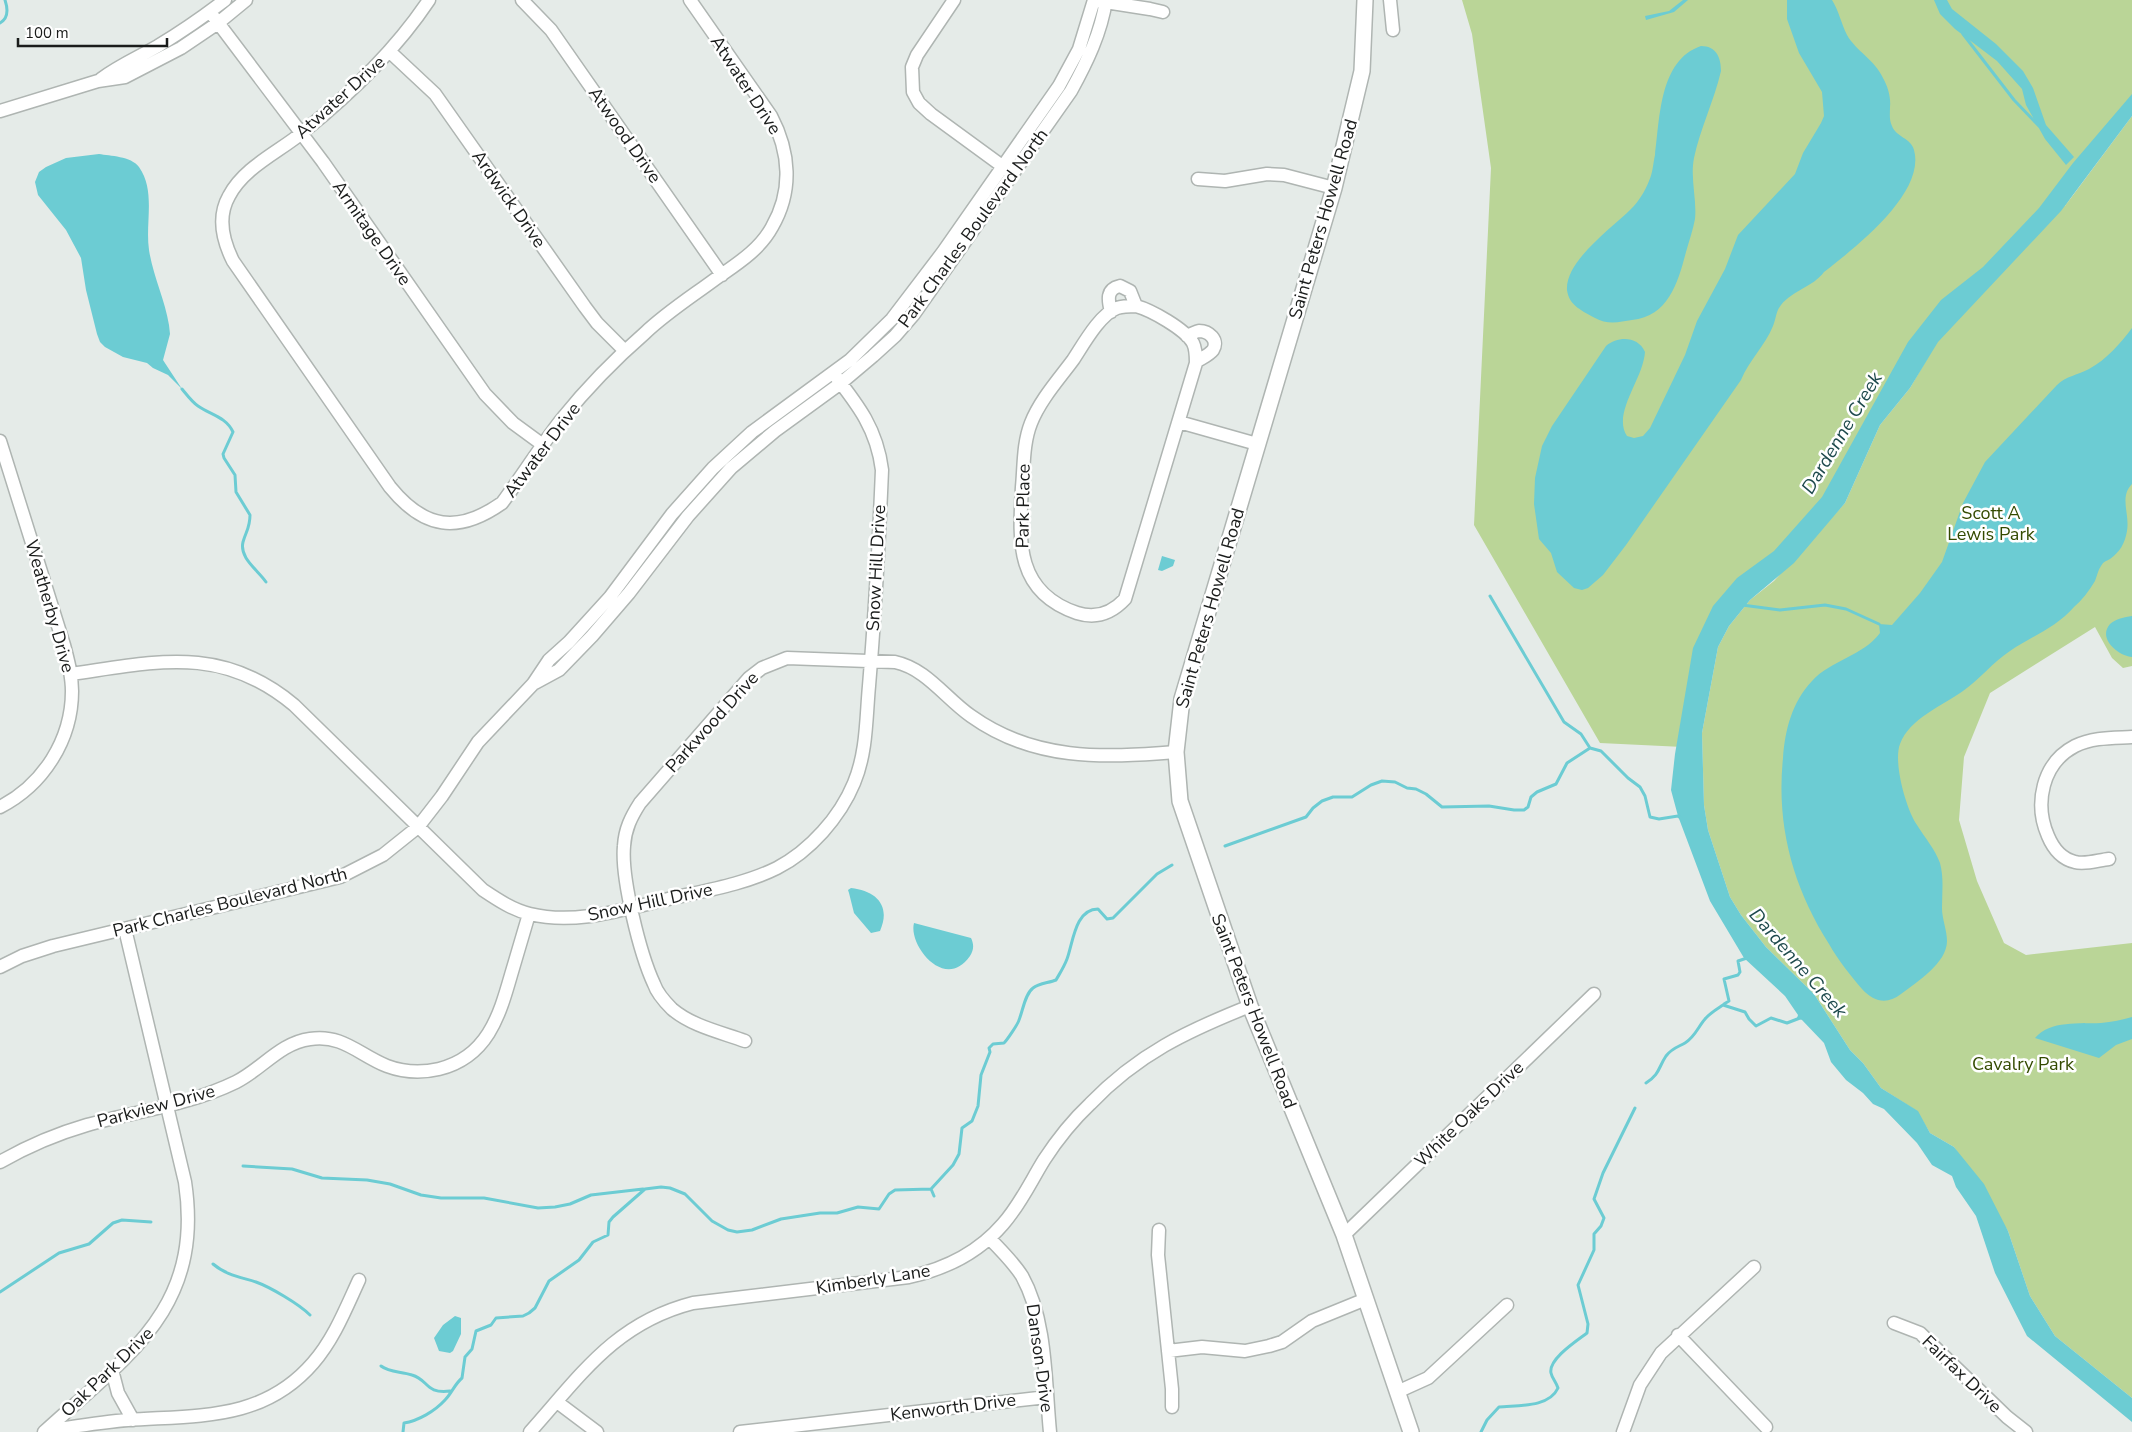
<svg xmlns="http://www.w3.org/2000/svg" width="2132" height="1432" font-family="'Nunito Sans',sans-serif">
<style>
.green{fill:#bad597}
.water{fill:#6cccd3}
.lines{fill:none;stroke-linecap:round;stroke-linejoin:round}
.stream{stroke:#6cccd3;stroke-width:3}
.minor-casing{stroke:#afb5b2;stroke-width:15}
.major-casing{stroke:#afb5b2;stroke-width:18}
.minor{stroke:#fff;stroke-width:12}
.major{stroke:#fff;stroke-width:15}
.labels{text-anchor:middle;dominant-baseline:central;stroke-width:5;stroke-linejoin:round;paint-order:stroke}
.street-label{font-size:18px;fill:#1a1c1b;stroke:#fff}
.park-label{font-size:18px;fill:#334a00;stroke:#fff}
.water-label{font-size:19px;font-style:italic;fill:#1e4a4d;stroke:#fff}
</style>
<rect width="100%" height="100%" fill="#e5ebe8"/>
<path class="green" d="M1462,0H2132V106L2065,206L2132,116V666L2123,668L2112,658L2095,627L1990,693L1964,757L1959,820L1977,881L2004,943L2026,955L2132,943V1398L2055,1336L2030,1296L2008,1231L1954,1147L1930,1133L1917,1111L1881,1088L1863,1063L1850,1050L1814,994L1766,947L1741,915L1730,897L1708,830L1704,805L1702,733L1718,647L1729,626L1750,600L1774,581L1845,503L1880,425L1910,388L1931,352L1805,530L1718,628L1683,747L1600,743L1474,525L1491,168L1472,34Z"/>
<path class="water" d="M1683,0H1688L1674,12L1646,20L1645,16L1669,11Z
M1787,0H1832C1839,11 1841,23 1847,35C1856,51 1875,60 1883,78C1888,87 1891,97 1890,107C1890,114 1889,120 1892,126C1896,137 1911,138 1914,150C1926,193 1855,248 1824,272C1813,287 1793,290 1781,305C1776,311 1776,319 1773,326C1765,346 1749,360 1741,380L1626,545L1603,575L1588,588L1582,590L1574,588L1557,572L1551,553L1539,539L1534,504L1535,478L1542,446L1552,426L1606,346C1618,336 1638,336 1645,352C1643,380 1612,413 1627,436L1634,438L1643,436L1650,428L1685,355L1697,321L1725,269L1738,235L1795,174L1803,153L1821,123L1824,116L1822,92L1799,53L1787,19Z
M1934,0H1947L1952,9L1996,44L2023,71L2033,88L2046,125L2074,157L2066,165L2045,139L2026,105L2022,89L1997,61L1955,29L1940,14Z
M1701,46C1716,46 1721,57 1721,71C1714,101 1700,129 1694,158C1690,178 1697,199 1695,219C1693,230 1689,241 1686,252C1678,282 1669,316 1632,320C1620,322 1607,325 1595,318C1583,311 1569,306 1567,290C1565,261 1612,228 1631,209C1639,201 1645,191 1649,181C1653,172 1653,164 1655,155C1660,119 1659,60 1701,46Z
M2132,94V116L2061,211L1938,342L1910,388L1880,425L1845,503L1794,563L1750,600L1729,626L1718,647L1702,733L1704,805L1708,830L1730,897L1741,915L1766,947L1814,994L1850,1050L1863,1063L1881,1088L1918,1111L1930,1133L1954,1147L1984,1184L2008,1231L2030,1296L2055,1336L2132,1398V1422L2027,1336L1995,1273L1976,1216L1956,1187L1952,1176L1932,1165L1917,1143L1884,1109L1873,1104L1863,1093L1846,1080L1831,1062L1824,1043L1802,1020L1797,1018L1798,1015L1785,996L1744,958L1710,901L1678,816L1671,790L1675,754L1693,648L1713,606L1737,578L1774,551L1822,497L1908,342L1941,300L1983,267L2039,208L2073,163Z
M99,154C110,156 131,156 139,167C156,191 145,223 149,250C153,276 165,300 169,325L170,334L163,360L182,389L168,375L153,368L147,363L123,357L105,347L100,342L97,334L86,290L81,258L66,230L38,195L35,182L39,172L46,167L66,158Z
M2132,328V484C2119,497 2130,514 2127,531C2125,543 2120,552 2110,559C2106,561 2103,562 2101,566C2098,570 2097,576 2095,581C2089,591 2082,600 2074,607C2057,627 2032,636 2010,651C1993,662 1980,679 1963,691C1942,706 1910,718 1900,744C1893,762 1906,809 1917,825C1925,838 1935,849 1940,863C1944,878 1942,893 1942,908C1942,919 1947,930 1947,941C1947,963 1917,982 1901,994C1887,1005 1874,1002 1862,989C1850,975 1838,960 1829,944C1793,887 1776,826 1783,758C1785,730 1792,702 1812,681C1831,660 1863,656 1880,633L1879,624L1892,625L1920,593L1942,562L1963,503L1985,462L2057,385C2066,376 2078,375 2089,369C2107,359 2120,344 2132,328Z
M1162,556L1175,560L1173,566L1162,571L1158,570Z
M2132,616V657C2119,656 2097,639 2110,624C2116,619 2124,617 2132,616Z
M851,888C877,891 891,906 880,931L871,933L854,913L849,893L848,890Z
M914,923L971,938C974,944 974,950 970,956C945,992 908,945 914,923Z
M2132,1017V1039L2116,1045L2099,1058L2035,1038C2050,1020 2080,1024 2101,1023C2112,1022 2122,1020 2132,1017Z
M455,1316L461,1318V1334L453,1351L450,1353L439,1351L434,1338L443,1325Z"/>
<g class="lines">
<path class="stream" d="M0,23C9,18 8,9 5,0
M1963,34L2014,100L2039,126
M182,389C187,395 192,402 198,406C211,415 226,417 233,432L223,454L224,458L235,475L236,492L250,515C250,528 246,531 243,542C239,558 258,570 266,582
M1490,596L1564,722L1581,734L1590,748
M1742,605L1780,610L1825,605L1846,609L1879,624
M1225,846L1306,817L1313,808L1322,801L1333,797H1352L1371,785L1382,781L1395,782L1407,788L1416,789L1426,794L1442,807L1489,806L1514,810H1524L1528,807L1531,797L1537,792L1556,784L1567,763L1590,748L1601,751L1628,778L1640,787L1645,796L1650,817L1659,819L1678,816L1682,819
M1724,1004L1729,1001L1724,979L1738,975L1740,972L1738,961L1747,958
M1646,1083C1660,1074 1658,1068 1666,1056C1672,1048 1678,1047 1685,1043C1695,1037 1698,1027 1705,1019C1710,1013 1717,1009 1723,1005L1745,1012L1749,1019L1756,1026L1771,1018L1787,1023L1800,1018
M243,1166L292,1169L322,1178L367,1180L390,1184L421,1195L441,1198H484L538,1208L555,1207L570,1204L591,1195L643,1189
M931,1189L934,1196
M213,1264C226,1275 240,1277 256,1282C270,1287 299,1304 310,1315
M0,1292L59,1253L89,1244L113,1223L122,1220L151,1222
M381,1366C390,1373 401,1371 412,1375C429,1380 425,1394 450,1391
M403,1432L404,1423C418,1421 435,1411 445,1400C452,1393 454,1385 462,1378L465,1357L472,1349L476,1331L491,1325L496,1318L523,1316L529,1313L535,1308L549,1281L579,1260L593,1242L608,1235L609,1222L613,1217L645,1189L661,1187L670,1188L685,1194L712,1221L728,1230L737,1232L752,1230L781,1219L820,1213H837L858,1207L879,1209L889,1194L895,1190L931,1189L953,1165L959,1154L962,1128L972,1121L978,1106L981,1075L990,1052L989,1048L993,1044L1004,1043C1007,1040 1018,1024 1019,1020C1023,1010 1025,994 1033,988C1039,983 1049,983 1056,980C1060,973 1064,967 1067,959C1073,943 1075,909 1098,909L1107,919L1113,918L1157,874L1172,865
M1481,1432L1487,1420L1499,1407C1517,1405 1549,1408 1558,1388C1556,1382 1552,1378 1551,1373C1548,1359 1578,1340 1587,1333L1588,1324L1578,1285L1594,1250V1234L1601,1226L1604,1218L1594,1199L1603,1173L1635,1108"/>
<g class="minor-casing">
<path id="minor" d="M429,0C395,51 350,94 303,132C279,152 244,167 229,196C217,217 223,241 233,261L390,487C424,529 458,534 502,503C522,476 540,447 561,420C586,389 615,359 645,333C666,313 691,297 714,280C735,265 759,251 772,227C793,191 790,152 771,116L690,0
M522,0L551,30L722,275
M954,0L917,55L912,67L913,92L919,103L931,114L1009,171
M1390,0L1393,30
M1099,1L1150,9L1163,12
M210,12L323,162L485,394L513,423L543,445
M389,51L435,94L585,307L597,323L625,351
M101,79C120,65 137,58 158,46C181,32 203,17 225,0
M0,111L98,81L125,77L181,48L218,23L246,0
M1198,179L1225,181L1267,174L1284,175L1334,188
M1136,306C1151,310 1185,329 1193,343C1196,349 1196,356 1196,363L1125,599C1112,613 1096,619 1077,613C1015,592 1019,541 1022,487C1024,466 1023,443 1031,423C1040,400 1059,379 1073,360C1083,345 1100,314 1117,308C1123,306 1130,306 1136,306Z
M1111,312C1108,300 1106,289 1120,286L1130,291L1136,306
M1187,336C1191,334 1195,332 1199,331C1209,331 1219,340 1213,350C1209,355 1202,358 1196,362
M1179,422L1257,444
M0,441L64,645C68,660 72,675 72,691C72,740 43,785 0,807
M71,674C156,662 221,644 294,705L483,890C498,900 513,910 530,914C575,925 621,910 664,900C702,891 743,885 777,868C810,851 840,817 854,783C867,752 866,718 869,686C875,614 879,542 882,470C877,429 858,405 833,373
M535,683L559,670L592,636L629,593L688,516L731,468L775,431L841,383L873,356L895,336L914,314L1071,91C1087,62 1101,33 1106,0
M2109,859C2099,860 2085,865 2075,862C2062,859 2053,848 2048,836C2034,804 2042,763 2075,746C2093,737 2113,738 2132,737
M0,967L22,956L53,946L340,877L383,855L418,827L442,796L478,742L533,684L549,660L569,642L610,597L672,514L713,468L752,432L850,360L892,319L943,252L1059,86L1079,49L1094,0
M745,1041C720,1032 692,1026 672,1009C665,1002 657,993 654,984C640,954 621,878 624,846C625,829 631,817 640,803L749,678L762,668L787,658L895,662C927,669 945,698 971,716C1034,761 1102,758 1176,752
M0,1162C28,1146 56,1134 87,1125C137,1111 189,1105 236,1082C262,1069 280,1043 310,1039C343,1034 359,1055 387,1066C403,1072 422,1073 439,1069C487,1057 499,1017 511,975C517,955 523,934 529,914
M1159,1230L1158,1255L1172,1389V1407
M1344,1235L1594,994
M989,1238C1001,1250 1013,1262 1022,1276C1047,1321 1045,1382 1050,1432
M1894,1323L1920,1333L2007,1417L2026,1432
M1678,1335L1766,1427
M1168,1351L1202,1347L1245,1351L1269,1346L1282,1342L1312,1321L1366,1299
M112,1370L118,1393L133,1420
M1397,1392L1428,1378L1507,1305
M557,1402L597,1432
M45,1431C73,1427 100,1422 128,1420C198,1415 263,1421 313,1363C334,1339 346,1308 359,1280
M44,1432C127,1356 204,1309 185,1182L125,929
M530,1432C581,1375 615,1323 693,1303L909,1277C945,1269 979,1252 1003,1224C1020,1205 1031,1181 1044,1160C1057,1140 1073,1120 1090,1104C1138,1054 1187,1031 1250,1006
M740,1432L1047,1397
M1623,1432L1640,1385L1661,1353L1754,1267"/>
</g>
<g class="major-casing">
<path id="major" d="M1365,0L1362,71L1334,188L1182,699L1176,752L1180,801L1250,1006L1344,1235L1411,1432"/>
</g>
<use href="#minor" class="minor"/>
<use href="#major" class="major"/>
</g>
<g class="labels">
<g class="street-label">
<text transform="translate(746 85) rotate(57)">Atwater Drive</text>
<text transform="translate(340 97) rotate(-42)">Atwater Drive</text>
<text transform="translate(625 135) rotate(55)">Atwood Drive</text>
<text transform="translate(509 199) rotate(55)">Ardwick Drive</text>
<text transform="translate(1323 219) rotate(-74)">Saint Peters Howell Road</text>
<text transform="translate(973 228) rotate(-54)">Park Charles Boulevard North</text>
<text transform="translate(372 233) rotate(55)">Armitage Drive</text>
<text transform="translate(542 450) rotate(-53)">Atwater Drive</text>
<text transform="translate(1023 506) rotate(-89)">Park Place</text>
<text transform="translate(876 568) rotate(-87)">Snow Hill Drive</text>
<text transform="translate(50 606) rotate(74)">Weatherby Drive</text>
<text transform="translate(1210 608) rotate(-74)">Saint Peters Howell Road</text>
<text transform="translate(712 722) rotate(-48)">Parkwood Drive</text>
<text transform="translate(230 902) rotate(-14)">Park Charles Boulevard North</text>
<text transform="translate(650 902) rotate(-12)">Snow Hill Drive</text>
<text transform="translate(1254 1011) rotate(69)">Saint Peters Howell Road</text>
<text transform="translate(156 1106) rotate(-15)">Parkview Drive</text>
<text transform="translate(1469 1114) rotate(-44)">White Oaks Drive</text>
<text transform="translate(873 1279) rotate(-9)">Kimberly Lane</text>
<text transform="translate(1040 1358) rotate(82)">Danson Drive</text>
<text transform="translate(107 1372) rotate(-44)">Oak Park Drive</text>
<text transform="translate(1962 1374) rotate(44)">Fairfax Drive</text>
<text transform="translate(953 1407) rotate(-7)">Kenworth Drive</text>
</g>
<g class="park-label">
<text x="1991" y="513">Scott A<tspan x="1991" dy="21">Lewis Park</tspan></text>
<text x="2023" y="1064">Cavalry Park</text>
</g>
<g class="water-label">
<text transform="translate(1842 433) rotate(-59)">Dardenne Creek</text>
<text transform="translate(1798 963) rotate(49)">Dardenne Creek</text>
</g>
</g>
<path d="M18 38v8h149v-8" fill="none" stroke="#1a1c1b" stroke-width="2.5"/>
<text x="25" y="38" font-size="15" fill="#1a1c1b" stroke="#ffffff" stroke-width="4" paint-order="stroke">100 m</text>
</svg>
